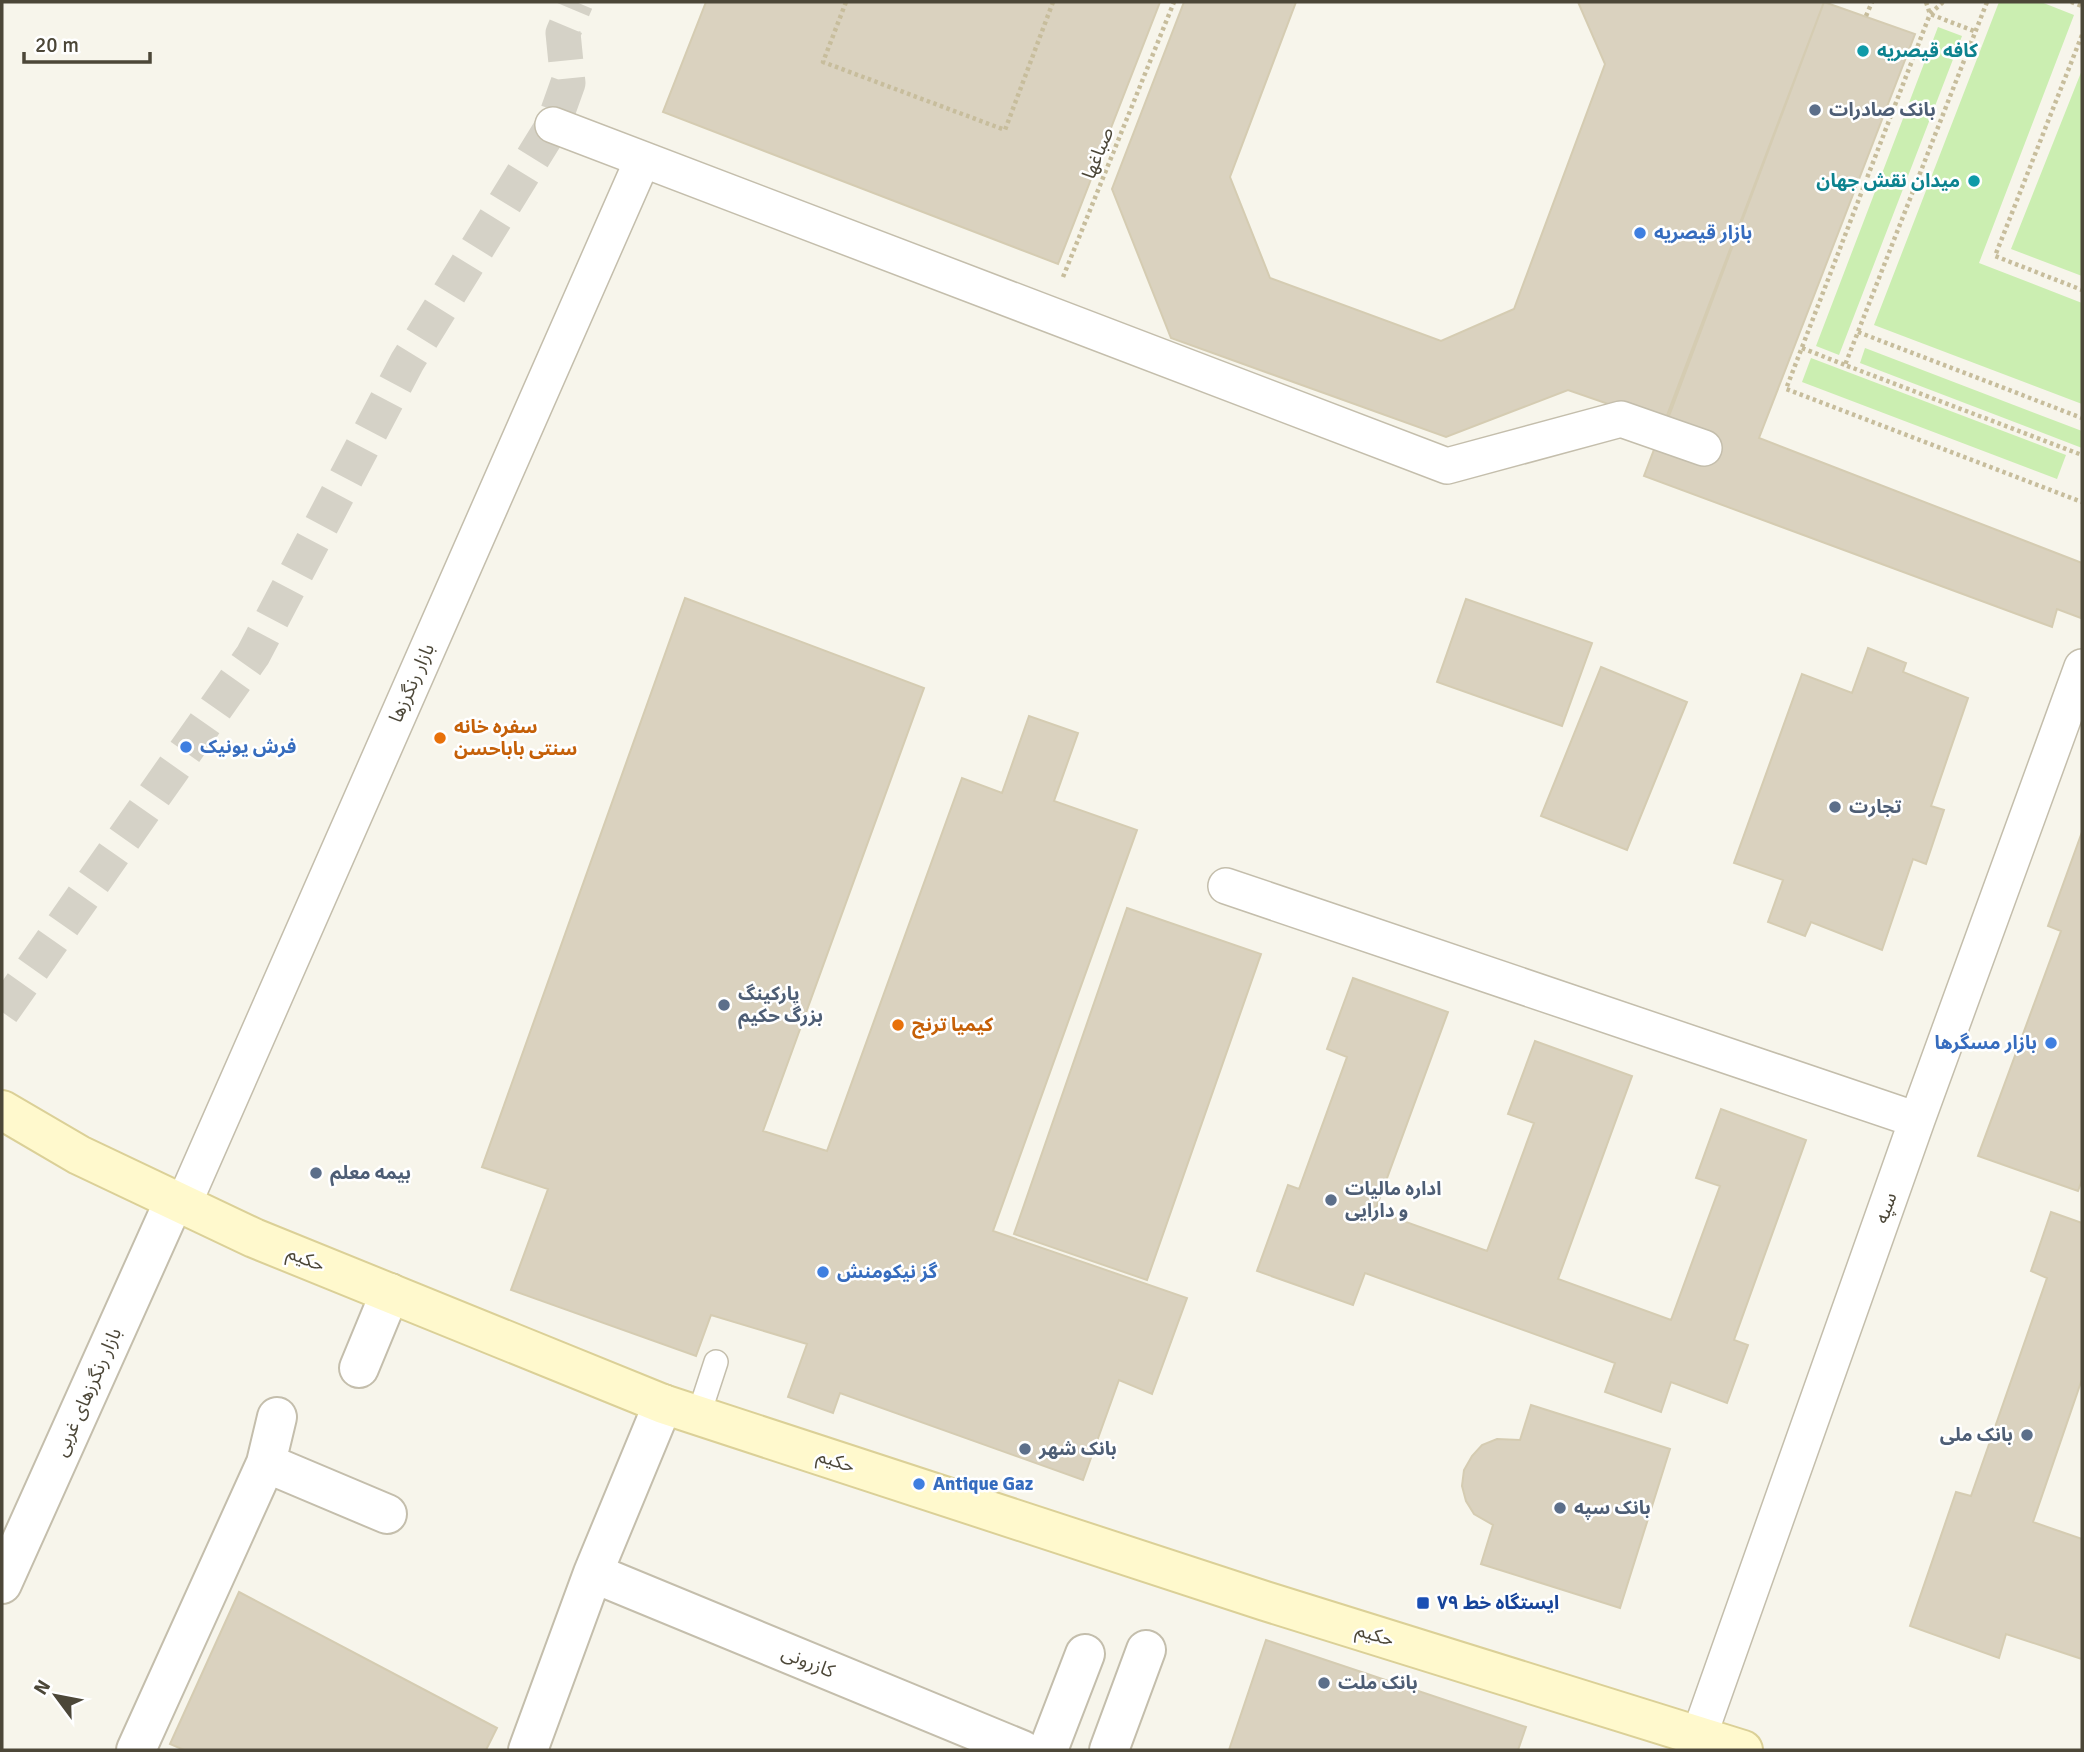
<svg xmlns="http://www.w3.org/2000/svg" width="2084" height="1752" font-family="Signika,'Noto Sans Arabic',sans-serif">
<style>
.green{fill:#cbeeb1}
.building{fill:#dad2bf;stroke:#d5ccb2;stroke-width:2}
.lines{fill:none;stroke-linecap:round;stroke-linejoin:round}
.pedestrian-tunnel{stroke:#d5d2c7;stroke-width:35;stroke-dasharray:35 18;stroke-linecap:butt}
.service-casing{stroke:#c4beac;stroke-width:26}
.pedestrian-casing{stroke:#c4beac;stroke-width:38}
.minor-casing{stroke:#c4beac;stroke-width:42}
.secondary-casing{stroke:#dbd097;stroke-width:42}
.path{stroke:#c7bd9c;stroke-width:4.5;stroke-dasharray:3.5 3.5;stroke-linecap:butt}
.service{stroke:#fff;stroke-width:23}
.pedestrian{stroke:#fff;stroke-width:35}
.minor{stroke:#fff;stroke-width:38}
.secondary{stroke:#fff9cd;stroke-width:38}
.culture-dot{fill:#0f9aa8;stroke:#fff;stroke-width:2.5}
.service-dot{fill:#5c6f8a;stroke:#fff;stroke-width:2.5}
.shop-dot{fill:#3f7fe0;stroke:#fff;stroke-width:2.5}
.food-dot{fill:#e8710a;stroke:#fff;stroke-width:2.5}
.transit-dot{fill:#1a4fb4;stroke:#fff;stroke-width:2.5}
.labels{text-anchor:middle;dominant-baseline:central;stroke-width:5;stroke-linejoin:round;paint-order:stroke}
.culture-label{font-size:19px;font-weight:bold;fill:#0d838f;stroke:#fff;text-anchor:start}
.service-label{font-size:19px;font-weight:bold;fill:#4e5e75;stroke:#fff;text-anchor:start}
.street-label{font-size:19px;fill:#4c4738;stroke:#fff}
.shop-label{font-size:19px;font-weight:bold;fill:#366cbe;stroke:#fff;text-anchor:start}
.food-label{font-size:19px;font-weight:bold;fill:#c56008;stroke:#fff;text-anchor:start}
.transit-label{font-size:19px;font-weight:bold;fill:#164399;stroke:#fff;text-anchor:start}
</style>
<rect width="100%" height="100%" fill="#f7f5eb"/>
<path class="green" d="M1999,2H2041L2074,15L1979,263L2082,303V404L1874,325Z
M1938,27L1962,36L1839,355L1816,346Z
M2082,70V276L2011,249Z
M1865,348L2082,431V448L1860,363Z
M1811,358L2066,455L2057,479L1802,382Z"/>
<path class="building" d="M706,2H1160L1058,264L663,112Z
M1184,2H1296L1230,177L1270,278L1441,341L1514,309L1605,64L1578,2H1824L1666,424L1568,390L1446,437L1171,338L1112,189Z
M1824,2L1915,34L1759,438L2082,563L2081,618L2057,609L2052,627L1644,476Z
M685,598L924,688L763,1131L827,1151L962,778L1002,793L1029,716L1078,733L1054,801L1137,830L993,1231L1187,1298L1152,1394L1119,1380L1083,1480L840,1393L833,1413L788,1397L807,1344L711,1315L696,1356L511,1290L548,1189L482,1167Z
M1466,599L1592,643L1562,726L1437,682Z
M1868,648L1906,663L1903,672L1968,698L1931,806L1944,810L1926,864L1913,859L1882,950L1811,922L1805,936L1768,922L1783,880L1734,863L1802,674L1852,693Z
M1601,667L1687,702L1627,850L1541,816Z
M2082,832V1180L2078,1191L1978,1156L2061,931L2048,926Z
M1127,908L1261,954L1147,1280L1014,1234Z
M1353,978L1448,1012L1375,1211L1487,1251L1534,1123L1508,1114L1535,1041L1632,1076L1558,1279L1671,1320L1720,1186L1696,1178L1721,1109L1806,1140L1734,1340L1748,1345L1727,1403L1671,1382L1661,1412L1605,1392L1615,1363L1365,1273L1353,1305L1257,1271L1288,1185L1299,1189L1347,1057L1327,1049Z
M2051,1212L2082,1223V1379L2033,1522L2082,1539V1659L2006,1634L1999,1658L1910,1626L1956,1492L1971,1496L2047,1278L2031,1271Z
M1531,1405L1670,1449L1620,1608L1481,1564L1493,1525L1474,1514L1466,1501L1462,1486L1464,1470L1472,1456L1482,1445L1497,1439L1520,1440Z
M239,1592L497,1728L486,1750H184L170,1744Z
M1266,1640L1526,1727L1518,1750H1229Z"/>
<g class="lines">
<path class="pedestrian-tunnel" d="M2,1012L253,655L407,362L553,125L568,83L563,33L576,2"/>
<g class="service-casing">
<path id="service" d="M698,1417L716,1362"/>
</g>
<g class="pedestrian-casing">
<path id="pedestrian" d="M553,125L1447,466L1621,419L1704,448
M1226,886L1917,1120
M183,1205L642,161
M1694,1750L1917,1120L2082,667"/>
</g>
<g class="minor-casing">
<path id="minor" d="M359,1368L390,1293
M266,1463L387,1514
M593,1573L1022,1750
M2,1584L174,1201
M136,1750L266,1463L277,1417
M528,1750L593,1573L663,1404
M1048,1750L1085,1654
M1109,1750L1146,1650"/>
</g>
<g class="secondary-casing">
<path id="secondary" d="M2,1110L79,1155L254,1238L663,1404L1265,1601L1743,1750"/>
</g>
<path class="path" d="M846,2L823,62L1005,130L1053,2
M1926,2L1930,14L1974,31
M1943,2L1930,14L1786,389L2082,502
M1987,2L1845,365L2082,455
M2071,2L2082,6
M1866,16L1872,2
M2082,35L1995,256L2082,290
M1063,277L1174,2
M1858,332L2082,418
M1802,348L1845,365"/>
<use href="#service" class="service"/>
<use href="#pedestrian" class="pedestrian"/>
<use href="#minor" class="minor"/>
<use href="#secondary" class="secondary"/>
</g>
<g class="culture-dot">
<circle cx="1863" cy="51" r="7"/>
<circle cx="1974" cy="181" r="7"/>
</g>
<g class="service-dot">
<circle cx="1815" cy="110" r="7"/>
<circle cx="1835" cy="807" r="7"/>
<circle cx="724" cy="1005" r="7"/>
<circle cx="316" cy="1173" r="7"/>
<circle cx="1331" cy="1200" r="7"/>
<circle cx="2027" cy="1435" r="7"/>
<circle cx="1025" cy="1449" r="7"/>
<circle cx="1560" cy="1508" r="7"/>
<circle cx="1324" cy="1683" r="7"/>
</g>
<g class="shop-dot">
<circle cx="1640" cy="233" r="7"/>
<circle cx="186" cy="747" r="7"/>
<circle cx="2051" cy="1043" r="7"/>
<circle cx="823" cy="1272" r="7"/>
<circle cx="919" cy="1484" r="7"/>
</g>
<g class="food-dot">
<circle cx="440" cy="738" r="7"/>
<circle cx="898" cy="1025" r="7"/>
</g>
<rect class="transit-dot" x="1416" y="1596" width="14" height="14" rx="3.5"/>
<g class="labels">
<g class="culture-label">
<text x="1877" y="51">کافه قیصریه</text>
<text x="1960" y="181" text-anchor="end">میدان نقش جهان</text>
</g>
<g class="service-label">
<text x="1829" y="110">بانک صادرات</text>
<text x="1849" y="807">تجارت</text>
<text x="738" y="994">پارکینگ<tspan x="738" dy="22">بزرگ حکیم</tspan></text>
<text x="330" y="1173">بیمه معلم</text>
<text x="1345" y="1189">اداره مالیات<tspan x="1345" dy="22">و دارایی</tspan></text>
<text x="2013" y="1435" text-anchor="end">بانک ملی</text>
<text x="1039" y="1449">بانک شهر</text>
<text x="1574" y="1508">بانک سپه</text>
<text x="1338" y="1683">بانک ملت</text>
</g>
<g class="street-label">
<text transform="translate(1098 153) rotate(-68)">صباغها</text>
<text transform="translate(412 683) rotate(-66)">بازار رنگرزها</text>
<text transform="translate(1886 1208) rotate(-71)">سپه</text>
<text transform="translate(306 1259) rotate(22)">حکیم</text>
<text transform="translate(88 1392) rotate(-66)">بازار رنگرزهای غربی</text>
<text transform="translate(836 1461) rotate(18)">حکیم</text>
<text transform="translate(1375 1635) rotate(17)">حکیم</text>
<text transform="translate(808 1662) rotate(22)">کازرونی</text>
</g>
<g class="shop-label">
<text x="1654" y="233">بازار قیصریه</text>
<text x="200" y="747">فرش یونیک</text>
<text x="2037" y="1043" text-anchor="end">بازار مسگرها</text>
<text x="837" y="1272">گز نیکومنش</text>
<text x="933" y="1484">Antique Gaz</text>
</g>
<g class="food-label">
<text x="454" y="727">سفره خانه<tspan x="454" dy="22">سنتی باباحسن</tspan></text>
<text x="912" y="1025">کیمیا ترنج</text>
</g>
<g class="transit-label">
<text x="1437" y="1603">ایستگاه خط ۷۹</text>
</g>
</g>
<rect width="2084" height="1752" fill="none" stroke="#4c4738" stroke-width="7"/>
<g transform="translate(56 1696) rotate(302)" stroke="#ffffff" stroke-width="5" paint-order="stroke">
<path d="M0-5L12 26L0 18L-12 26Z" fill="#4c4738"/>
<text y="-10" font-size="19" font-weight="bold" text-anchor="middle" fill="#4c4738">N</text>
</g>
<path d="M24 52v10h126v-10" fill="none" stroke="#4c4738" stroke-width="3.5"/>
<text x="35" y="52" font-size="21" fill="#4c4738" stroke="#ffffff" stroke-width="5" paint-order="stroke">20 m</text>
</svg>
